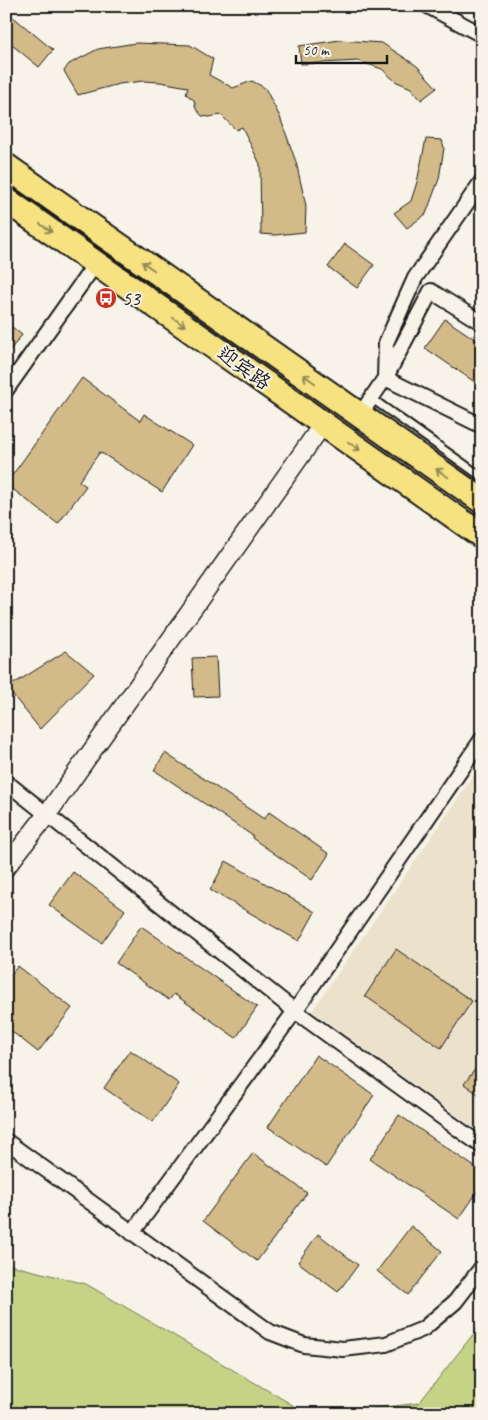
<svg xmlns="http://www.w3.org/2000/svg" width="488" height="1420" font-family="Caveat,'LXGW WenKai TC',sans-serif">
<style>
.built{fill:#ece2cc}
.green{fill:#c6d387;stroke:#717852}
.building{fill:#d3ba89;stroke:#1c1c1c}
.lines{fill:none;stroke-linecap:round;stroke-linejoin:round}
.service-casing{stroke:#1c1c1c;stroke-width:11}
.minor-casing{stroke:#1c1c1c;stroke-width:18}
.tertiary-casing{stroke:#1c1c1c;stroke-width:21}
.trunk-casing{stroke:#1c1c1c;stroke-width:28}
.service{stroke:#f7f3e8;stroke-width:7}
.minor{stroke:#f7f3e8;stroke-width:14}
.tertiary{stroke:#f7f3e8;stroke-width:18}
.trunk{stroke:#f7e281;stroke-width:24}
.oneway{stroke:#948954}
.labels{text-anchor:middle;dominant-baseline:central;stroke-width:4;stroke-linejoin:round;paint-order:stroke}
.poi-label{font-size:20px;fill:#1c1c1c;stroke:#f7f3e8;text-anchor:start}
.street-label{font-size:20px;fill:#1c1c1c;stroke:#f7f3e8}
</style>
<rect width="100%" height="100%" fill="#f7f3e8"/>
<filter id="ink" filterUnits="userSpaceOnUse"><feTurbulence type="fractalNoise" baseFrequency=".02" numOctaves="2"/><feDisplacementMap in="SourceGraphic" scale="10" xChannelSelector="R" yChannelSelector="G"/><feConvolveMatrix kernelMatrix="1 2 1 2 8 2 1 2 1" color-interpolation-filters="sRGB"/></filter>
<g filter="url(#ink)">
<path class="built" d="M482,763V1134L312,1011Z"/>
<path class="green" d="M6,1264L86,1284L308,1414H6Z
M482,1323V1414H329L419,1403Z"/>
<path class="building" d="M6,11L53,50L39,67L6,40Z
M340,40L382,43L417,66L437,88L421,100L411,88L395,81L382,69L359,61L301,64L299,46Z
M136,43L190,45L213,59L209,75L233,88L252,81L265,88L280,117L296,162L306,206L305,232L275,235L261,234L260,164L242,127L236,130L221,115L209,117L202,116L196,109L194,100L186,94L188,87L160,82L143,81L119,84L78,95L64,71L69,64L98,49Z
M426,139L442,140L444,148L439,179L426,214L407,228L394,213L411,201L417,182Z
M345,244L374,265L357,288L328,267Z
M445,319L482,344V387L425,348Z
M6,322L22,335L6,355Z
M82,378L140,421L144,414L192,445L162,492L100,452L79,481L86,486L58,524L6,484Z
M66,651L94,674L40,729L7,688Z
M216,657L218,696L194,697L192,658Z
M165,753L264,819L269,812L329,854L312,880L252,838L253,836L154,770Z
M226,861L315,912L299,941L210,890Z
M73,872L125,910L102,943L49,905Z
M141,926L257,1007L236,1038L174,994L169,1000L116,963Z
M396,949L472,1001L441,1048L365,996Z
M18,966L72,1008L38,1052L6,1027V980Z
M130,1050L179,1084L153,1122L104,1088Z
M316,1055L374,1095L326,1167L268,1127Z
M482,1060V1097L464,1084Z
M399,1115L482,1172V1185L459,1219L370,1159Z
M253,1153L307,1193L257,1261L203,1221Z
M411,1226L442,1251L408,1295L377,1271Z
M318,1234L358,1265L338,1292L298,1262Z"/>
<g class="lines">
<g class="service-casing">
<path id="service" d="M371,398L482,477"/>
</g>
<g class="minor-casing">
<path id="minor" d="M428,6L482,35
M387,375L431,291L482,323
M385,378L386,343L415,278L482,181
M6,390L96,263
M360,415L385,378L482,426
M6,782L295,1011L482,1146
M6,1141L270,1332L304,1345L343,1349L386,1344L423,1329L455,1302L482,1267
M132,1233L295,1011L482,739"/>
</g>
<g class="tertiary-casing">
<path id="tertiary" d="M6,867L48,813L323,424"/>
</g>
<g class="trunk-casing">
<path id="trunk" d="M6,166L482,501
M6,200L482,536"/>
</g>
<use href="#service" class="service"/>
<use href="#minor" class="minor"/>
<use href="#tertiary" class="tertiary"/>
<use href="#trunk" class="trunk"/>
</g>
<defs><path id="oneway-shaft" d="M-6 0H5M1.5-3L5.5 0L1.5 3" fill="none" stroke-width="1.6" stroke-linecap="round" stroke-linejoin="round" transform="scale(1.25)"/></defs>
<g class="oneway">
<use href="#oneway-shaft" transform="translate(46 228) rotate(35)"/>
<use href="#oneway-shaft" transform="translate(148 266) rotate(-145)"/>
<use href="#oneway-shaft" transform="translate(179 322) rotate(35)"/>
<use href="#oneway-shaft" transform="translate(309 379) rotate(-145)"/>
<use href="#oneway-shaft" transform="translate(354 446) rotate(35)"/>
<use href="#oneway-shaft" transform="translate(442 473) rotate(-145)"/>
</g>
</g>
<defs>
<g id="bus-disc" transform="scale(1.125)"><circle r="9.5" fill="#c8321e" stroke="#f7f3e8"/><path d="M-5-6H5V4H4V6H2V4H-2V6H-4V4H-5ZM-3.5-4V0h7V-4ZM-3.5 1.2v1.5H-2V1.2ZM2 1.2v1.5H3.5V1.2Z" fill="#fff"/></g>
</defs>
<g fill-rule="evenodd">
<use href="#bus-disc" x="106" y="298"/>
</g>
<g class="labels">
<g class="poi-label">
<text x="122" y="298">53</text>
</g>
<g class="street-label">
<text transform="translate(244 368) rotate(35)">迎宾路</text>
</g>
</g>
<rect width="488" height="1420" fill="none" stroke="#f7f3e8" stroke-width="25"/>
<rect x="12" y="12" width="463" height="1395" fill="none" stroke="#1c1c1c" stroke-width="2" filter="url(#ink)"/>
<path d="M296 55v8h91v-8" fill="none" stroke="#1c1c1c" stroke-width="2.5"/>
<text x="303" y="55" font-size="15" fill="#1c1c1c" stroke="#f7f3e8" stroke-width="4" paint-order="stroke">50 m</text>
</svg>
